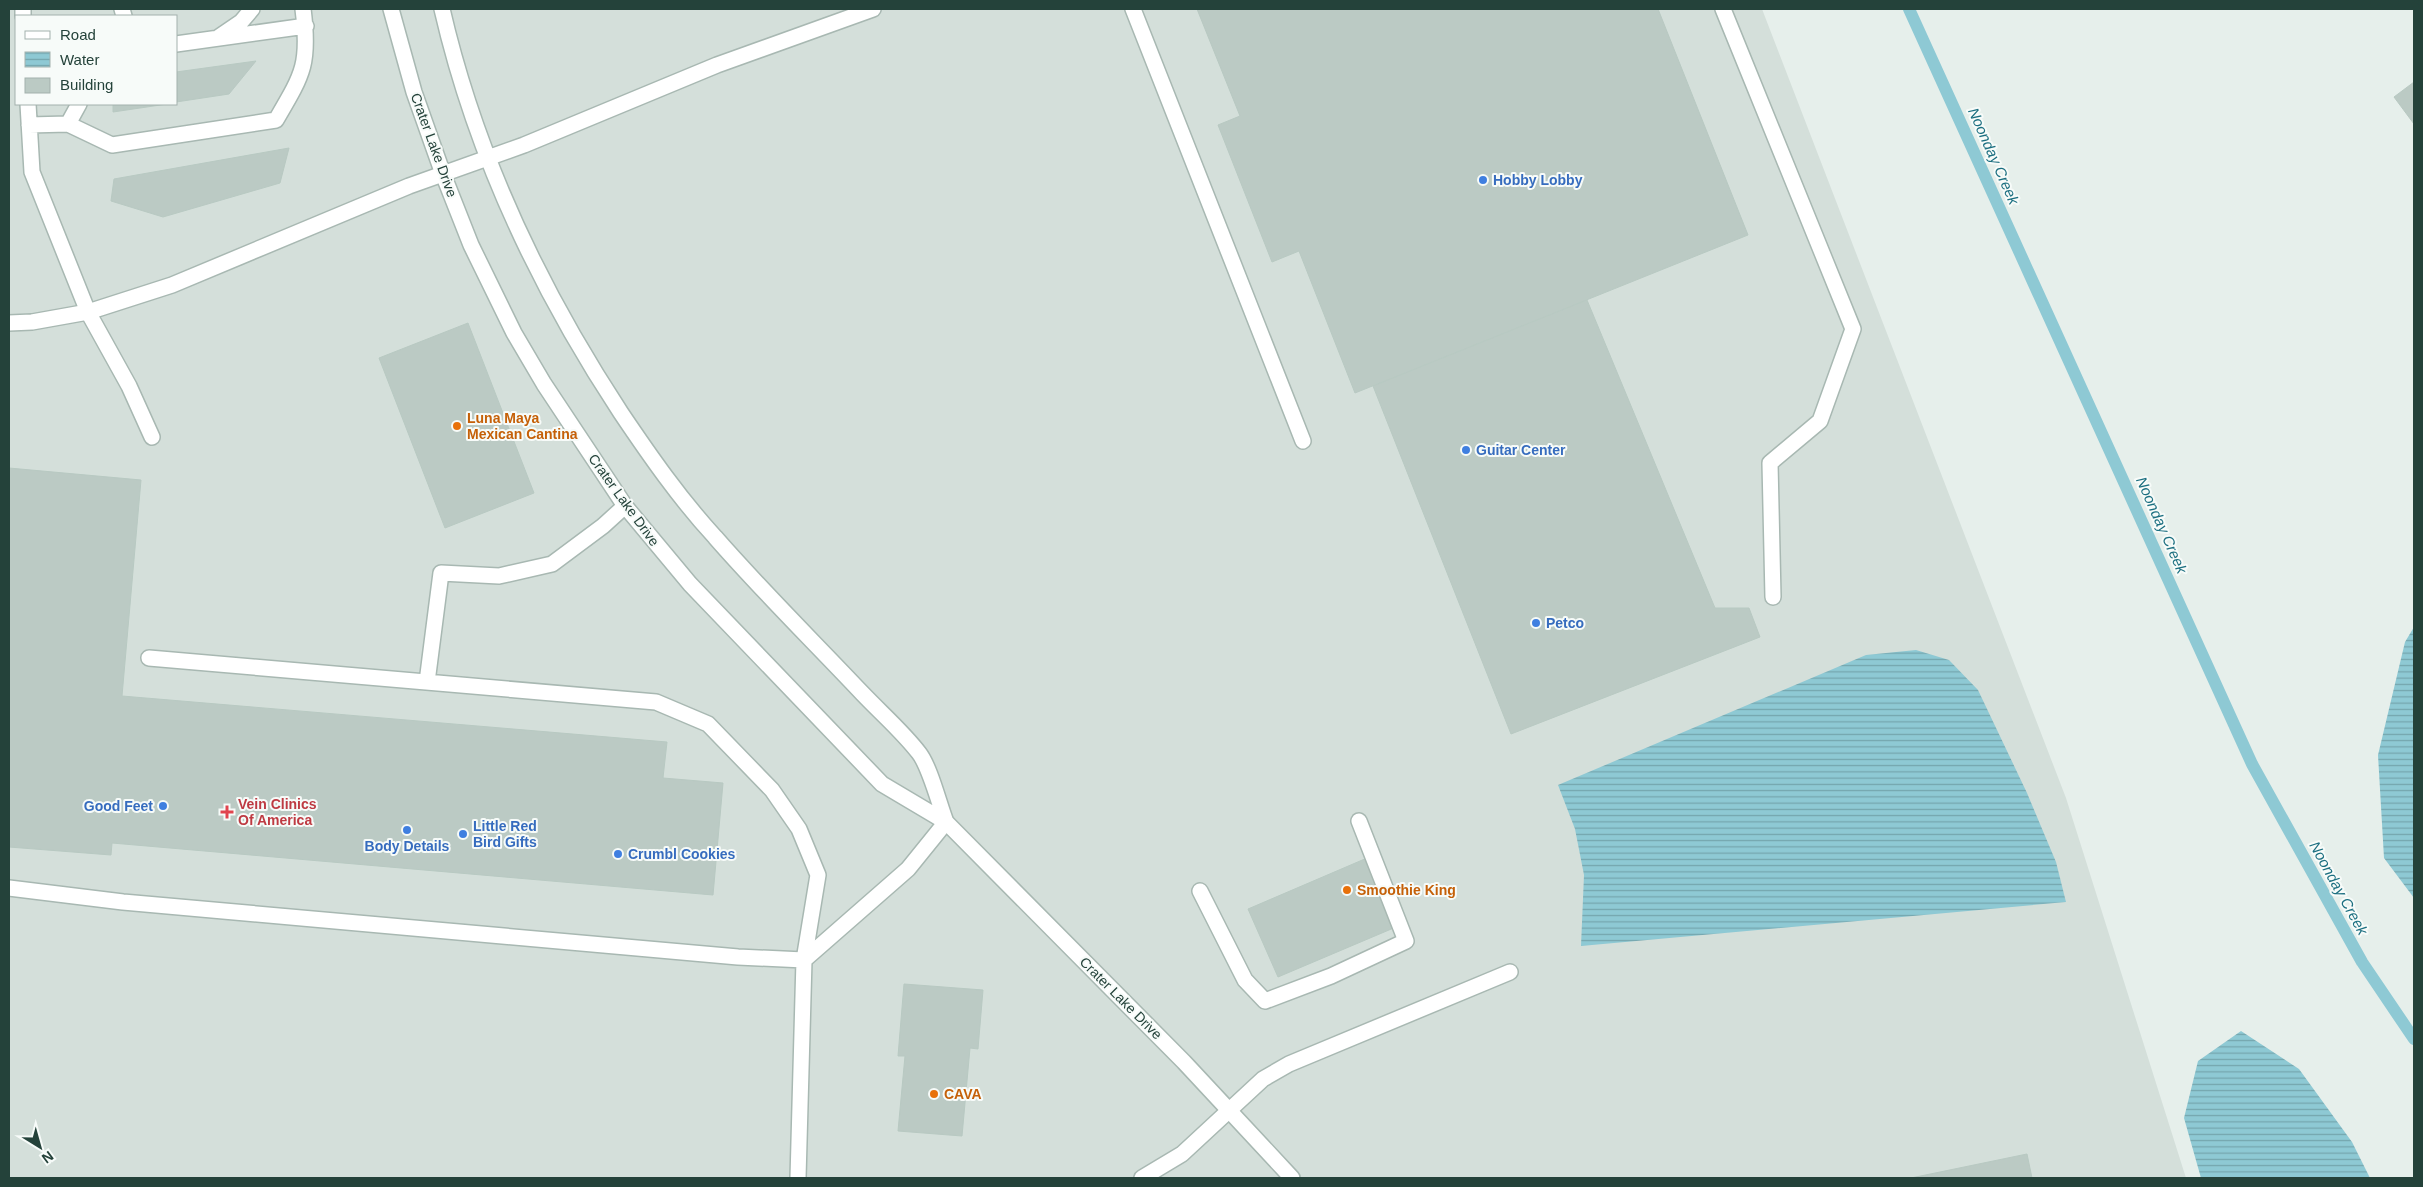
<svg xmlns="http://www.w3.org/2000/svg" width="2423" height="1187" font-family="Helvetica,sans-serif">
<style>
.built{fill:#d4dfda;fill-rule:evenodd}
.water{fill:url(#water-rules)}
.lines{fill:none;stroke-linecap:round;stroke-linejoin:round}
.stream{stroke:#8ec9d4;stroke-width:12}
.building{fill:#bbcac4;stroke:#b8c9c2}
.lane-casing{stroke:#a8b8b2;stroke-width:18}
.street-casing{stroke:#a8b8b2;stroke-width:18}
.lane{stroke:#fff;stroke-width:15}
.street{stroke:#fff;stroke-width:15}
.shop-dot{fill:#3f7fe0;stroke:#f7fbf9;stroke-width:2}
.food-dot{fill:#e8710a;stroke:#f7fbf9;stroke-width:2}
.health-dot{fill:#e0444e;stroke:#f7fbf9;stroke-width:2}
.labels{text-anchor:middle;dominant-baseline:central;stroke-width:4;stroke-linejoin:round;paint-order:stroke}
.street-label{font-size:14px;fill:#24423a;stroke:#f7fbf9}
.shop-label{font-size:14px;font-weight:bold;fill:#366cbe;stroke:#f7fbf9;text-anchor:start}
.food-label{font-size:14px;font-weight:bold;fill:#c56008;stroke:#f7fbf9;text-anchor:start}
.health-label{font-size:14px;font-weight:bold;fill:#be3a42;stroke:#f7fbf9;text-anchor:start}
.water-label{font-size:15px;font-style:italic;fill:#1c6f80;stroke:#f7fbf9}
</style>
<defs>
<pattern id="water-rules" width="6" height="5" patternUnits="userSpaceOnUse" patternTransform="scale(1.25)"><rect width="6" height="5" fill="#8ec9d4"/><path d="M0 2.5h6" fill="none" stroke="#74a5ad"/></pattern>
</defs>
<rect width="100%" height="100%" fill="#e6efeb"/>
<path class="built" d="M9,9H1762L2066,798L2186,1178H9ZM16,16H176V104H16Z"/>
<path class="water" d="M2414,627V898L2384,858L2378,755L2405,642Z
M1916,650L1949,660L1978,690L2027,793L2056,862L2066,902L1581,946L1584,875L1575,829L1558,785L1866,655Z
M2241,1031L2299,1069L2352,1142L2370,1178H2201L2184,1118L2198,1061Z"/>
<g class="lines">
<path class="stream" d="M1909,9L2252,764L2362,962L2414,1039"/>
</g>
<path class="building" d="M1197,9H1658L1748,235L1355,393L1299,251L1272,262L1218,125L1240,116Z
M256,61L229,94L176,102V72Z
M2414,82V124L2394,97Z
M113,104H167L113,112Z
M289,148L280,183L163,217L111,201L114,179Z
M1587,300L1715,608H1749L1760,637L1511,734L1373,386Z
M468,323L534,493L445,528L379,358Z
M9,468L141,480L122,696L667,742L663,778L723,783L713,895L112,843L111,855L9,847Z
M1367,858L1396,927L1278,977L1248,909Z
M904,984L983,990L978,1049L970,1048L962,1136L898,1131L905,1056H898Z
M2027,1154L2032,1178H1911Z"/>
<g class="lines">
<g class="lane-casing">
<path id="lane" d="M23,9V16
M122,9L124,16
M1133,9L1303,441
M1723,9L1853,329L1820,421L1770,463L1773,597
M219,37L241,22L252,9
M176,44L306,26
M28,104L32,172L88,312L129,386L152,437
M68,124L79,104
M29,125L68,124L112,145L276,120C303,74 310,64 303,9
M149,658L656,702L708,724L772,790L799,829L818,875L804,960L798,1178
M427,682L441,573L499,576L552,564L603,526L625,506
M9,888L123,902L738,957L804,960L908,869L946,822
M1200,891L1245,980L1265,1001L1331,976L1406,941L1359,821
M1142,1178L1182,1154L1263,1079L1289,1064L1510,972"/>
</g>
<g class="street-casing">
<path id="street" d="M391,9L414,92L443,174L471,245L514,333L544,384L625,506L690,584L882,784L946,822L1184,1062L1292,1178
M442,9C475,152 540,290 621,413C650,456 680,499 715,537C762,591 813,641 862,693C881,713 903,732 919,753C930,767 939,804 946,822
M9,323L32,322L88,312L172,285L409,186L524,145L717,65L873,9"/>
</g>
<use href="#lane" class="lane"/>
<use href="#street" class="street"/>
</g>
<g class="shop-dot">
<circle cx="1483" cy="180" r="5"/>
<circle cx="1466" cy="450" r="5"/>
<circle cx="1536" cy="623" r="5"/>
<circle cx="163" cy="806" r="5"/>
<circle cx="407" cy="830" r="5"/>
<circle cx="463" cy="834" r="5"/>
<circle cx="618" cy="854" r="5"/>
</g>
<g class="food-dot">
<circle cx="457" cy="426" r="5"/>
<circle cx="1347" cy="890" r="5"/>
<circle cx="934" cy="1094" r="5"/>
</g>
<path class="health-dot" d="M224.5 804.5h5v5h5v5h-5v5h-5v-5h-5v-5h5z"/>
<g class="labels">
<g class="street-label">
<text transform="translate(434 145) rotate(70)">Crater Lake Drive</text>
<text transform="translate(624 500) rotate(54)">Crater Lake Drive</text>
<text transform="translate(1121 998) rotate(45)">Crater Lake Drive</text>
</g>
<g class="shop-label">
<text x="1493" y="180">Hobby Lobby</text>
<text x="1476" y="450">Guitar Center</text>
<text x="1546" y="623">Petco</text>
<text x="153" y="806" text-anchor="end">Good Feet</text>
<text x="473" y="826">Little Red<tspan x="473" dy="16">Bird Gifts</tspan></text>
<text x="407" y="846" text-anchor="middle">Body Details</text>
<text x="628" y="854">Crumbl Cookies</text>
</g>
<g class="food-label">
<text x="467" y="418">Luna Maya<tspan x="467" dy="16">Mexican Cantina</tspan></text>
<text x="1357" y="890">Smoothie King</text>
<text x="944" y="1094">CAVA</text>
</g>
<g class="health-label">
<text x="238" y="804">Vein Clinics<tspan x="238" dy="16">Of America</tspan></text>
</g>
<g class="water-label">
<text transform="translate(1994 156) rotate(66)">Noonday Creek</text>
<text transform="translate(2162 525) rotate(66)">Noonday Creek</text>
<text transform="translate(2339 888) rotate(61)">Noonday Creek</text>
</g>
</g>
<rect width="2423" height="1187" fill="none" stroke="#24423a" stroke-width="20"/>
<rect x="15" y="15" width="162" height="90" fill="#f7fbf9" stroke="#a3b1ad"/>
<rect x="25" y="31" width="25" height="8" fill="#ffffff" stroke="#a3b1ad"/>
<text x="60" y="40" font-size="15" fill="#24423a">Road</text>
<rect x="25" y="52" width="25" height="15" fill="url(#water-rules)" stroke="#a3b1ad"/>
<text x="60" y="65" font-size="15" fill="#24423a">Water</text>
<rect x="25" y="78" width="25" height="15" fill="#bbcac4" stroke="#a3b1ad"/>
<text x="60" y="90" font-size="15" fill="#24423a">Building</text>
<g transform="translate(40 1147) rotate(143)" stroke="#f7fbf9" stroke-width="4" paint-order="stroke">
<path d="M0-4L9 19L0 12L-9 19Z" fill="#24423a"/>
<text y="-8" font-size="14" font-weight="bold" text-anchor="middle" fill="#24423a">N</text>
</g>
</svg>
